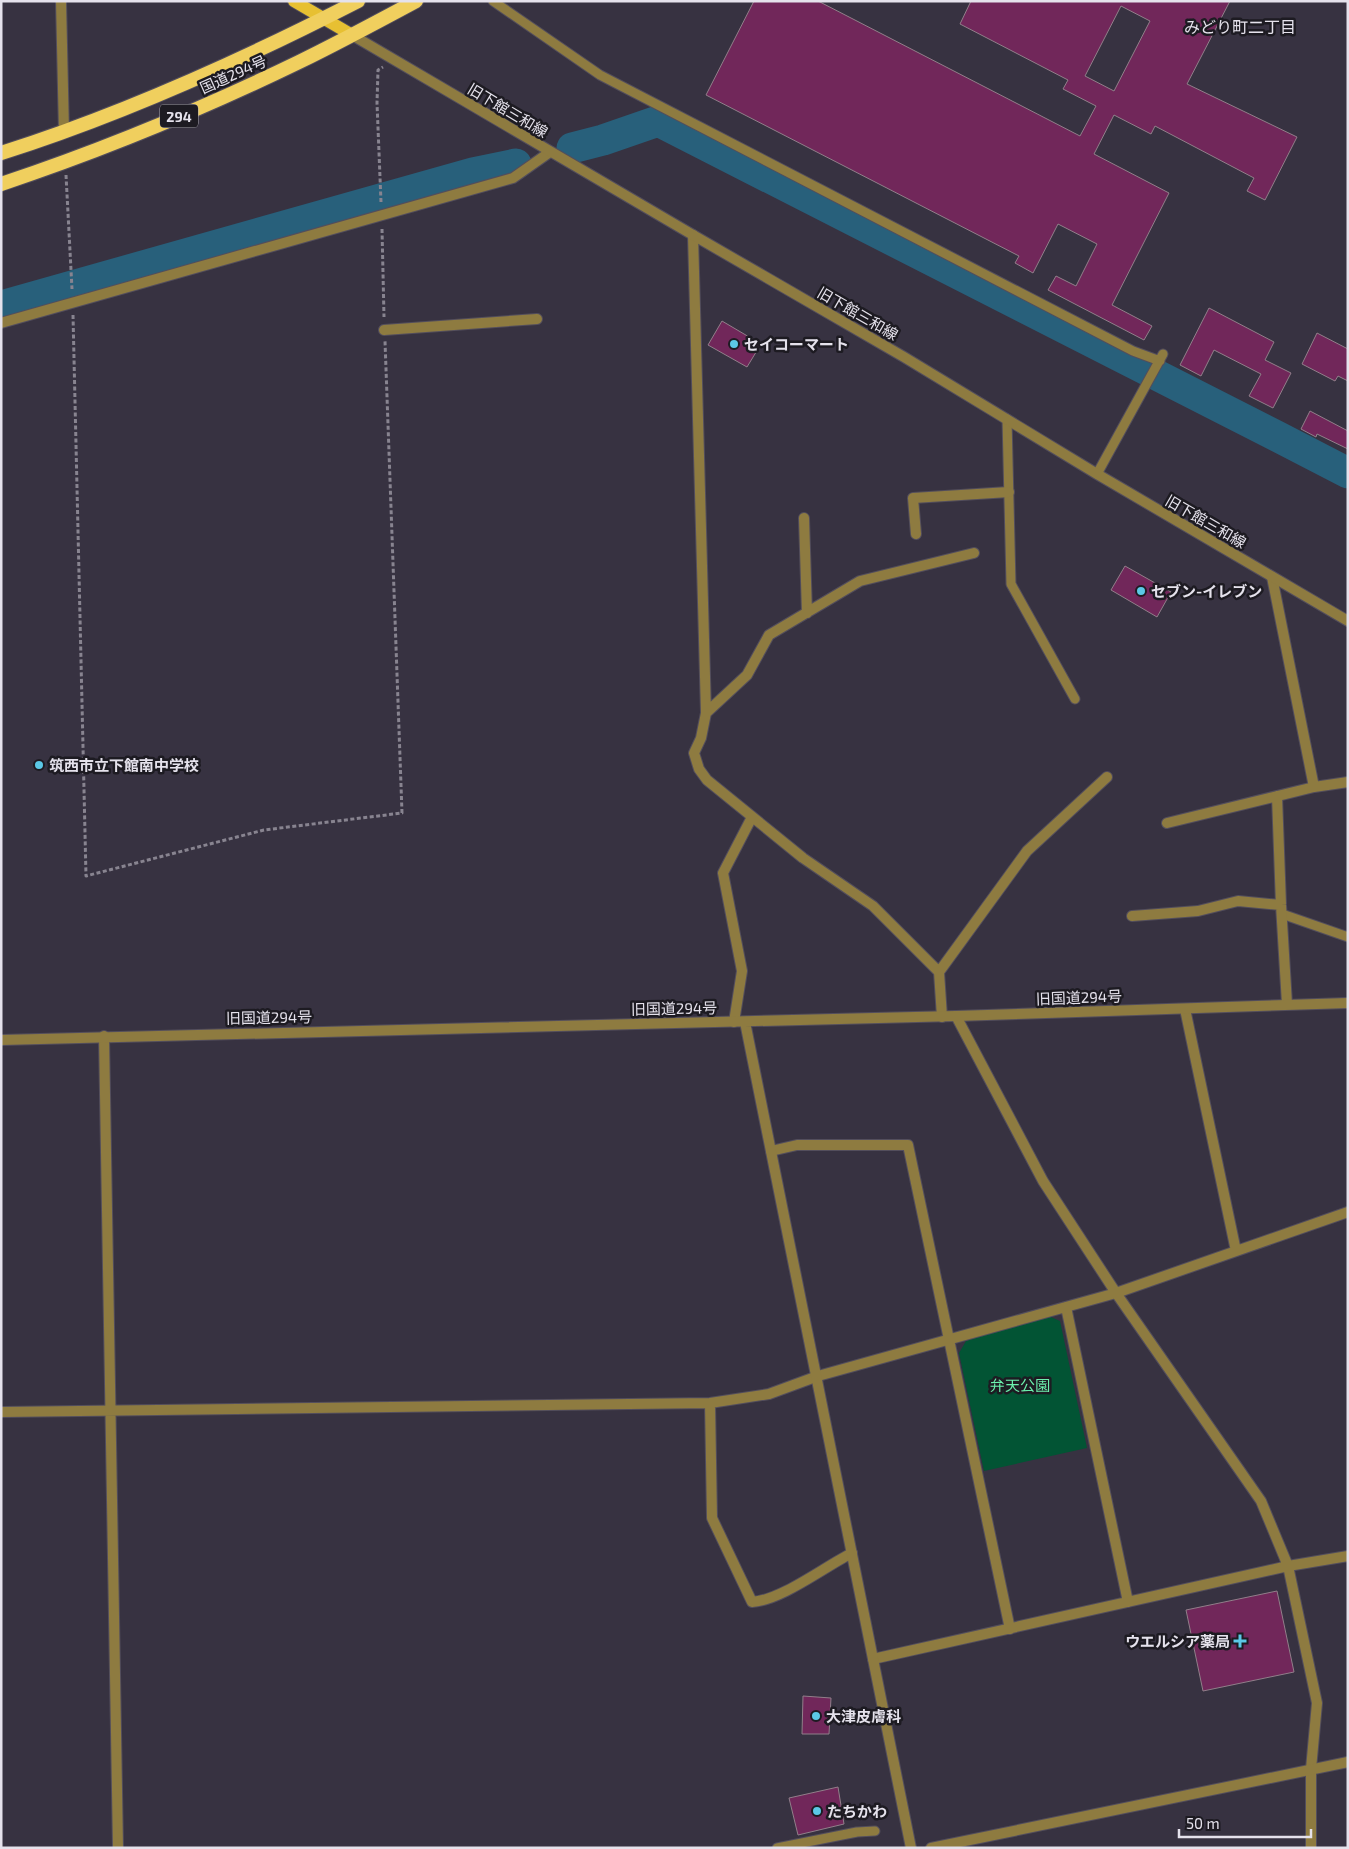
<svg xmlns="http://www.w3.org/2000/svg" width="1349" height="1849" font-family="'Exo 2','Noto Sans JP',sans-serif">
<style>
.green{fill:#025434}
.lines{fill:none;stroke-linecap:round;stroke-linejoin:round}
.river{stroke:#28607b;stroke-width:31}
.building{fill:#71275a;stroke:#917f8a;fill-rule:evenodd}
.service-casing{stroke:#534e5c;stroke-width:11}
.minor-casing{stroke:#534e5c;stroke-width:12}
.tertiary-casing{stroke:#534e5c;stroke-width:12}
.primary-casing{stroke:#534e5c;stroke-width:14}
.trunk-casing{stroke:#534e5c;stroke-width:16}
.path{stroke:#888490;stroke-width:3;stroke-dasharray:4 2.5;stroke-linecap:butt}
.service{stroke:#8e7b40;stroke-width:9}
.minor{stroke:#8e7b40;stroke-width:10}
.tertiary{stroke:#8e7b40;stroke-width:10}
.primary{stroke:#e7c032;stroke-width:12}
.trunk{stroke:#f0cf5e;stroke-width:14}
.poi-dot{fill:#5bc8e6;stroke:#1d1b22;stroke-width:2}
.labels{text-anchor:middle;dominant-baseline:central;stroke-width:5;stroke-linejoin:round;paint-order:stroke}
.shield{fill:#1d1b22;stroke:#a9a6af;stroke-width:1}
.shield-label{font-size:14px;font-weight:bold;fill:#e5e2ec}
.street-label{font-size:15px;fill:#e5e2ec;stroke:#1d1b22}
.poi-label{font-size:15px;font-weight:bold;fill:#e5e2ec;stroke:#1d1b22;text-anchor:start}
.park-label{font-size:15px;fill:#6cf0ad;stroke:#1d1b22}
.neighbourhood-label{font-size:16px;fill:#e5e2ec;stroke:#1d1b22}
</style>
<rect width="100%" height="100%" fill="#373241"/>
<path class="green" d="M1046,1315L1060,1321L1087,1448L984,1471L959,1353L966,1341Z"/>
<g class="lines">
<path class="river" d="M572,148L603,140L658,121C888,239 1119,354 1348,473
M1,306L473,173L516,164"/>
</g>
<path class="building" d="M754,1H818L1080,136L1096,106L1063,89L1068,80L960,24L971,1H1230L1187,84L1297,137L1265,200L1247,191L1254,178L1155,126L1151,134L1114,115L1094,154L1169,193L1112,305L1152,326L1144,340L1048,290L1056,276L1076,286L1097,244L1058,224L1033,273L1015,263L1019,256L706,95ZM1121,6L1150,21L1114,91L1085,76Z
M1209,308L1274,342L1265,360L1291,373L1273,408L1249,396L1261,374L1214,350L1201,376L1180,365Z
M722,321L761,344L747,367L708,345Z
M1317,333L1348,349V381L1338,376L1335,381L1302,364Z
M1310,411L1348,431V449L1317,434L1316,437L1301,429Z
M1125,566L1171,592L1157,617L1111,590Z
M1277,1591L1294,1672L1203,1691L1186,1610Z
M803,1696L831,1698L829,1734H802Z
M838,1787L844,1824L798,1835L789,1798Z"/>
<g class="lines">
<g class="service-casing">
<path id="service" d="M493,1L600,75L1133,351L1160,361
M1007,419L1011,584L1075,699
M1097,474L1163,354
M1282,914L1348,937
M777,1848L857,1832L875,1831"/>
</g>
<g class="minor-casing">
<path id="minor" d="M61,1L64,133
M693,235L706,713L701,738L694,753L699,769L707,780L803,858L873,906L939,972L942,1017
M1,323L513,178L550,152
M384,330L537,319
M804,518L807,613
M916,534L913,498L1009,492
M706,713L747,675L769,635L860,581L974,553
M1314,787L1348,782
M1277,796L1281,905L1287,1004
M1167,823L1314,787L1272,577
M1132,916L1198,911L1238,901L1281,905
M939,972L1027,851L1107,777
M1185,1009L1236,1251
M956,1016L1043,1181L1116,1293L1261,1501L1288,1566L1317,1703L1311,1769V1848
M734,1022L742,971L723,873L752,817
M104,1036L118,1848
M771,1151L797,1145H908L1010,1629
M1066,1307L1128,1602
M710,1403L712,1518L752,1602C782,1600 824,1567 852,1553
M1,1412L710,1403L769,1394L818,1376L1116,1293L1348,1212
M873,1659L1288,1566L1348,1556"/>
</g>
<g class="tertiary-casing">
<path id="tertiary" d="M352,35L693,235L904,357L1097,474L1348,621
M745,1022L911,1848
M1,1040L956,1016L1348,1003
M931,1848L1348,1762"/>
</g>
<g class="primary-casing">
<path id="primary" d="M294,1L352,35"/>
</g>
<g class="trunk-casing">
<path id="trunk" d="M1,153C124,114 243,60 358,1
M1,184C103,150 202,109 299,62C338,43 377,22 416,1"/>
</g>
<path class="path" d="M66,175L72,289
M381,202L377,103L378,70L383,67
M382,229L384,317
M73,315L86,876L264,830L402,813L385,341"/>
<use href="#service" class="service"/>
<use href="#minor" class="minor"/>
<use href="#tertiary" class="tertiary"/>
<use href="#primary" class="primary"/>
<use href="#trunk" class="trunk"/>
</g>
<g class="poi-dot">
<circle cx="734" cy="344" r="5"/>
<circle cx="1141" cy="591" r="5"/>
<circle cx="39" cy="765" r="5"/>
<path d="M1237.5 1633.5h5v5h5v5h-5v5h-5v-5h-5v-5h5z"/>
<circle cx="816" cy="1716" r="5"/>
<circle cx="817" cy="1811" r="5"/>
</g>
<g class="labels">
<rect class="shield" x="160" y="104.5" width="38" height="23" rx="4"/>
<g class="shield-label">
<text x="179" y="116">294</text>
</g>
<g class="street-label">
<text transform="translate(233 74) rotate(-24)">国道294号</text>
<text transform="translate(508 110) rotate(31)">旧下館三和線</text>
<text transform="translate(858 313) rotate(30)">旧下館三和線</text>
<text transform="translate(1206 521) rotate(30)">旧下館三和線</text>
<text transform="translate(1079 997) rotate(-2)">旧国道294号</text>
<text transform="translate(674 1008) rotate(-1)">旧国道294号</text>
<text transform="translate(269 1017) rotate(-1)">旧国道294号</text>
</g>
<g class="poi-label">
<text x="744" y="344">セイコーマート</text>
<text x="1151" y="591">セブン-イレブン</text>
<text x="49" y="765">筑西市立下館南中学校</text>
<text x="1230" y="1641" text-anchor="end">ウエルシア薬局</text>
<text x="826" y="1716">大津皮膚科</text>
<text x="827" y="1811">たちかわ</text>
</g>
<g class="park-label">
<text x="1020" y="1385">弁天公園</text>
</g>
<g class="neighbourhood-label">
<text x="1240" y="26">みどり町二丁目</text>
</g>
</g>
<rect width="1349" height="1849" fill="none" stroke="#e5e2ec" stroke-width="5"/>
<path d="M1179 1829v8h132v-8" fill="none" stroke="#e5e2ec" stroke-width="2.5"/>
<text x="1186" y="1829" font-size="15" fill="#e5e2ec" stroke="#1d1b22" stroke-width="4" paint-order="stroke">50 m</text>
</svg>
